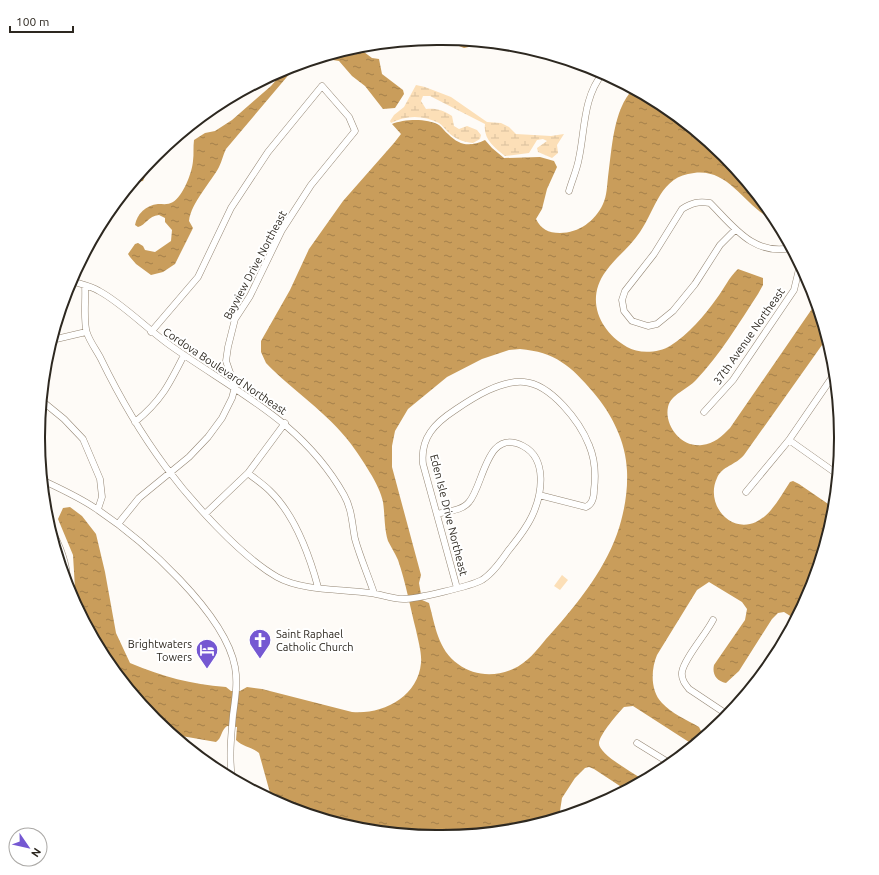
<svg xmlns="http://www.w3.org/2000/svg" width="879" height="875" font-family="Ubuntu,sans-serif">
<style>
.wetland{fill:url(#wetland-marsh)}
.park{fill:#fcdfb7}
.water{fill:url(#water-ripples);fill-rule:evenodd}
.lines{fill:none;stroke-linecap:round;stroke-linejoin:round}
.minor-casing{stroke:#948674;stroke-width:7}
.minor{stroke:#fff;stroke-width:6}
.labels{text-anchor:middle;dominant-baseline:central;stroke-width:4;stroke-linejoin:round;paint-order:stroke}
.street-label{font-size:11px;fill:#2d2820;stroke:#fff}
.poi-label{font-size:11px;fill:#2d2820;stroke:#fff;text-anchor:start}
.rim{fill:none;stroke:#2d2820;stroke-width:2}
</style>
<defs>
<pattern id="wetland-marsh" width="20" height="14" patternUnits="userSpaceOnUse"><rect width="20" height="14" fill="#fcdfb7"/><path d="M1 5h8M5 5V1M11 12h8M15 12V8" fill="none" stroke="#d8bf9d"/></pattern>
<pattern id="water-ripples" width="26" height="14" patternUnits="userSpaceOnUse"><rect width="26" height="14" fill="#c99d5b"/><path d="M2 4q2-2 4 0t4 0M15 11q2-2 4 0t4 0" fill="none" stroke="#a4804b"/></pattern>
</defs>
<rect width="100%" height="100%" fill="#fefbf7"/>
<path class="wetland" d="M416,85L425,87L451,97L487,122L501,123L509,127L516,134L551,136L564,134L557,145L558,153L552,158L538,152L537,148L547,141L543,139L537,140L529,153L505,156C494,147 483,139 485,124L430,96H423L421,101L426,109C436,108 443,110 452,116L454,126L459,129L467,126L477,130L481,135L480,139L473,143C463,142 455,139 448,132C445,129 442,125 439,123C423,115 406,115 391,123L390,121L394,115L404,107Z"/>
<path class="park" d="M562,575L568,580L560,590L554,586Z"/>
<path class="water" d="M438,38L487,43L464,48Z
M364,52L372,58L379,59L382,74L403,90L404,94L395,108L383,109L365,86L352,76L339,61L320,58L336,53L352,55Z
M297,65L226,149C223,155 222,161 219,167C211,182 191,203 189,221L193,228L175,264L163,272L151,275L136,264L130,257L128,254L135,244L138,243L143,246L145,250L155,252L171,241L172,230L165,222V218L159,215C148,216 146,225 138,227L135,225C137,214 146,205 158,204C164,204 168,205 173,202C183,196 192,173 193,161C194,154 193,147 194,140L205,133L215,131L232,120L271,86L285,70Z
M633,89L663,105L724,155L777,222C746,210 731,168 694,173C660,176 656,209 640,232C630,247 616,257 606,271C585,299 599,331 627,347C638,354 659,353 670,346C689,334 704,316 717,298C724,289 729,277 738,269L763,278V285L758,294C739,323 720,355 696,380C687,390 671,394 668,407C664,426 682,448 702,445C714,444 722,436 730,428L816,303L827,338L744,455C736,465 722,466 717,478C705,503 729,534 756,522C771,515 781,496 790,482L793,481L799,484L834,508L811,590L795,619L784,612L778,613L772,619L739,671L726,683C716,681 712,674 714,665L745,620L747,609L742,602L709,582L697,590L657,655C651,669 650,691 662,703C671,713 687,720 699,727L702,733L701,739L695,744H692L633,706L624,707C618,713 600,734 599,743C598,754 635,774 644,780L626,790L594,769L589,767L585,768L575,778L562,798L560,811L565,816L520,829L441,837L360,829L285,807L272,800L259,753C252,747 243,747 236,740L237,727L227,726C221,730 222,738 216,742L176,735C170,729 170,720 159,723L155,720L105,660L76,605L73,555L58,519L63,508L70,507L82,516L96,534L105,572L116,633L130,663C164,677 190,684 226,687L231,691H240L247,687L262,689L352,712C382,715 418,697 421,663C422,653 418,640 416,630C410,607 406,583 398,560C395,553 391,547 388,541C384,528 385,515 383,502C380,485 361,458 351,444C327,412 293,391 266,363L261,352V341L290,290L309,249L343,201L394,143L401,134L392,124C404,119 427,118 439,125C442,127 445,132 448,134C460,146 470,147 485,140L492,148L504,158L540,157L554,161L557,167L547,189L542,209L536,219C541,229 548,233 560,233C579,233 595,221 603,204C607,196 607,185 608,177C612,149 613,110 633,89ZM520,349C555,352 571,366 593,392C612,414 626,442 627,471C628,492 624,514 617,534C603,573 574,608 546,639C537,650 527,663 513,669C495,677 474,676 458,664C438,650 435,625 429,603L422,600L419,583L421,575L392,467V446L395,431L408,409L447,377L482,359L509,350Z
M154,156L143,181L137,182L134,180Z"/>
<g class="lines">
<g class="minor-casing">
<path id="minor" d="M569,191C572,180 577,170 579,158C585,130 583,97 603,73
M735,230L720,245L695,284L673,311L657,324L648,326L632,321L624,311L622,300L625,291L654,254L682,209C692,203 698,201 710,203C733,226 753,256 791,248
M71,281C80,284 91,286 99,291C122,303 148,330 171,346C236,392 303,422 344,495C352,509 352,524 355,539C360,557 368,575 374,593
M85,286C86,298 83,322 87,333C90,342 97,351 101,359C120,398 139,431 165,466C191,501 239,555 277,577C302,591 342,589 370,593C380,594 393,599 403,599C417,599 471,586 482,580C493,573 501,561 508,551C517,540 526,529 532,516C542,495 548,459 523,446C486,427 484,485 469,502C462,511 447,511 437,514
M52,340L86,332
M42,401L64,419L83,439L100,479L102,497L98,509
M704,412L733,380L794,290L800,265
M135,422C161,401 169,385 184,355
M789,440L837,474
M248,473C255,479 263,484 270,491C295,515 309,554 318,587
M42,480C61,489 81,498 98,510C143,540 225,613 235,667C238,683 235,700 233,715C231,737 229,758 232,779
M746,492L789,440L835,373
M205,514L248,473L285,423
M118,524L139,498L189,457L208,437L222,418L232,398L235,387L226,361L228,347L235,319L250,296L282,230L311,185L355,131L349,117L322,86L268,152L231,208L198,277L151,332
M49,525C59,544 69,565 67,587
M457,588L423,464C420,438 435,423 455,410C474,397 501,380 524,382C551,384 580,422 589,445C595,459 596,474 594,490C594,497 593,504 586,507L539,495
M713,620C706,634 684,659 682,672C681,679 685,684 689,689L728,715
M637,743L671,764
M597,803L599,804"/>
</g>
<use href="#minor" class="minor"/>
</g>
<defs>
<g id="church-pin" transform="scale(1.15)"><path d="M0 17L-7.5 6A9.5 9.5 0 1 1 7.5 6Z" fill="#7558d2" stroke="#fff"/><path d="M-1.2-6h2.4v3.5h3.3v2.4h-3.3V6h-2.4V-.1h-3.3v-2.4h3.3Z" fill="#fff"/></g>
<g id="hotel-pin" transform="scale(1.15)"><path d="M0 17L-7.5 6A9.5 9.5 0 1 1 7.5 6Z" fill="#7558d2" stroke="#fff"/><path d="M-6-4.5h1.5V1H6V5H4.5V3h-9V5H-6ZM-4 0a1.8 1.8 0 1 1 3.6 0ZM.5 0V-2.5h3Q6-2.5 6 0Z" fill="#fff"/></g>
</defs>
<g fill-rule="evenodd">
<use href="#church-pin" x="260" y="640"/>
<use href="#hotel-pin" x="207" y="650"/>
</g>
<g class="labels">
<g class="street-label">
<text transform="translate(255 265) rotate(-62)">Bayview Drive Northeast</text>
<text transform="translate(749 336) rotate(-55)">37th Avenue Northeast</text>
<text transform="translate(225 371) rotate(34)">Cordova Boulevard Northeast</text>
<text transform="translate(449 515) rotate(76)">Eden Isle Drive Northeast</text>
</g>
<g class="poi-label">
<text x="276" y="634">Saint Raphael<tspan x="276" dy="13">Catholic Church</tspan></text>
<text x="192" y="644" text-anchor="end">Brightwaters<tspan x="192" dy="13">Towers</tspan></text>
</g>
</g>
<path d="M0 0H879V875H0ZM437 45H442A392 392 0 0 1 834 437V438A392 392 0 0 1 442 830H437A392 392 0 0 1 45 438V437A392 392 0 0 1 437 45Z" fill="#fff" fill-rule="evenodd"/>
<path class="rim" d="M437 45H442A392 392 0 0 1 834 437V438A392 392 0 0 1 442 830H437A392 392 0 0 1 45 438V437A392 392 0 0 1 437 45Z"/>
<g transform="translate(28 847) rotate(124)"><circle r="19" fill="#ffffff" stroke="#aba9a6"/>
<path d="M0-3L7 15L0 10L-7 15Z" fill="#7558d2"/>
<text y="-6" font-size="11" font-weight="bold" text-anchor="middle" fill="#2d2820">N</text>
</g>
<path d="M10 26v6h63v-6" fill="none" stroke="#2d2820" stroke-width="2"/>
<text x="16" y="26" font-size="12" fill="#2d2820" stroke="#ffffff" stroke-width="3" paint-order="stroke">100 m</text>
</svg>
